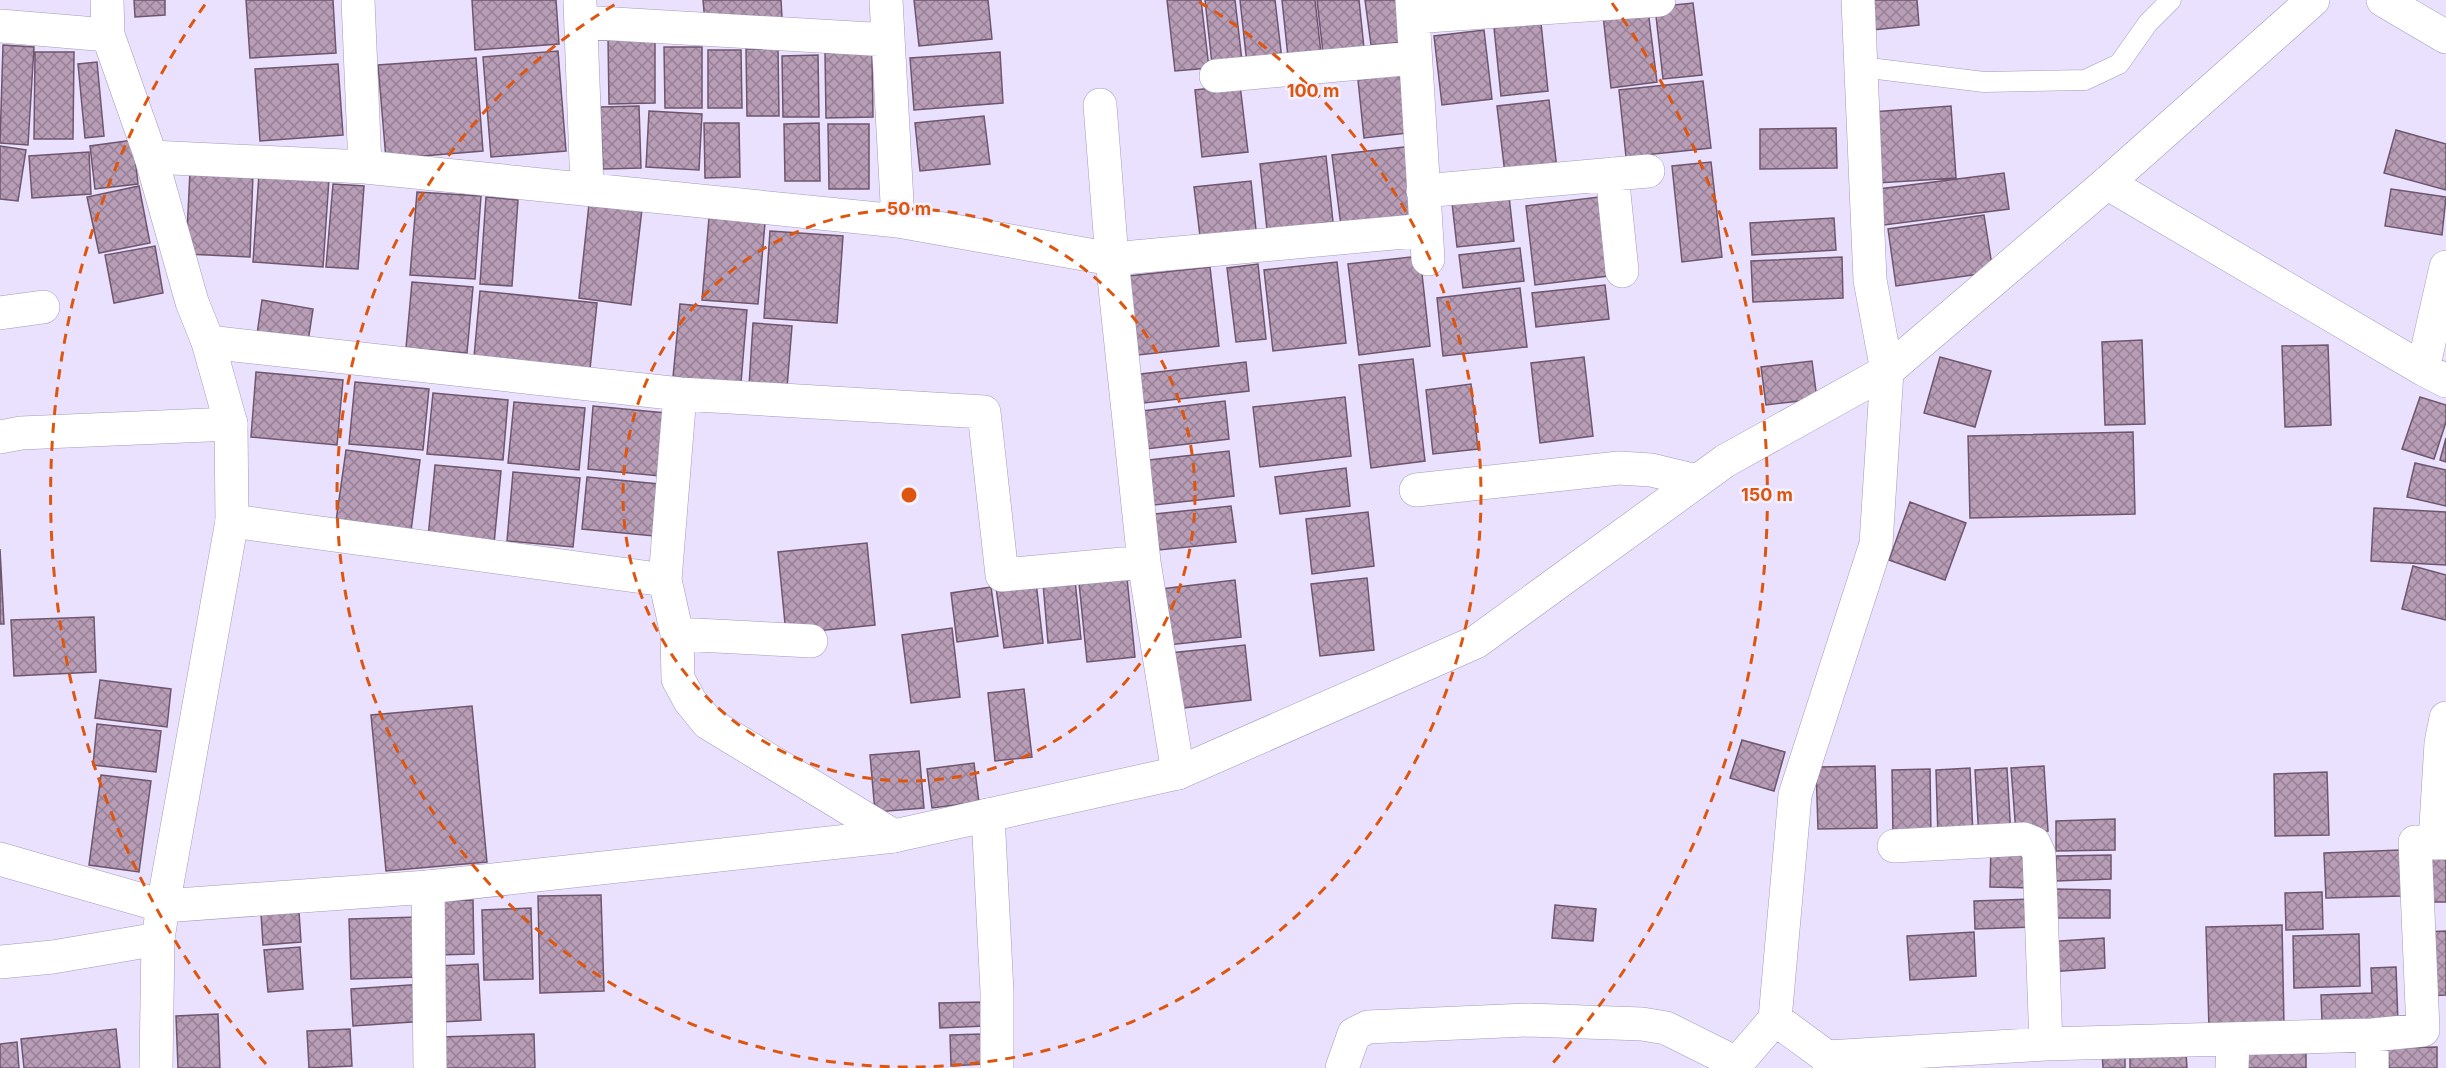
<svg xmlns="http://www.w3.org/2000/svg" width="2446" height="1068" font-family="Inter,sans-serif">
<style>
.building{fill:url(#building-cross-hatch);stroke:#6f566e;stroke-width:1.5}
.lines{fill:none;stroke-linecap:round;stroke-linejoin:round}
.service-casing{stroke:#a49aba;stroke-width:21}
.minor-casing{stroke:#a49aba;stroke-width:34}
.tertiary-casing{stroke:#a49aba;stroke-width:34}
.service{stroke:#fff;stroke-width:20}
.minor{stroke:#fff;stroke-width:33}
.tertiary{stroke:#fff;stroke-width:33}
.ring{fill:none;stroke:#de560e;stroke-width:3;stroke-dasharray:10 8}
.centre{fill:#de560e;stroke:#f5f1ff;stroke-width:3}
.ring-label{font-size:18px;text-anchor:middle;font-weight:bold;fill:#de560e;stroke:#f5f1ff;stroke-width:5;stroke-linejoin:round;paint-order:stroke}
</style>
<defs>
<pattern id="building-cross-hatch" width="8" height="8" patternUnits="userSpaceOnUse" patternTransform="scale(1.5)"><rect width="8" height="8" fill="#b89db7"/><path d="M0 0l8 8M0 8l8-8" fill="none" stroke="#968095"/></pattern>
</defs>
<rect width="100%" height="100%" fill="#e9e1fd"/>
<path class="building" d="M134,0H165V15L135,17Z
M246,0H333L336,53L250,58Z
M472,0H556L559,44L475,50Z
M703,0H781L782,18L705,23Z
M914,0H988L992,39L919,46Z
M1167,0H1201L1209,68L1175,71Z
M1205,0H1235L1242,61L1212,64Z
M1240,0H1275L1282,60L1247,64Z
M1282,0H1315L1321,53L1288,57Z
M1317,0H1359L1364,48L1323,53Z
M1365,0H1401L1406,42L1371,45Z
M1871,0H1917L1919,25L1873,30Z
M1693,3L1702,75L1663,79L1655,7Z
M1648,10L1657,82L1611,88L1603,15Z
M1541,23L1548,91L1501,96L1494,28Z
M1484,30L1492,99L1442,105L1434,36Z
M655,37V103L609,104L608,38Z
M3,45L34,47L28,145L0,143Z
M664,47H702V108H665Z
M746,49H778L779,116H747Z
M708,50H741L742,108H708Z
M558,51L566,151L491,157L483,57Z
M35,52H74L73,139H34Z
M872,52L873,117L826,118L825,53Z
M1000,52L1003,103L914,110L910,58Z
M818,55L819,117H783L782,56Z
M476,58L483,151L386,159L378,65Z
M97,62L104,136L85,138L78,64Z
M338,64L343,135L260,141L255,69Z
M1400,74L1407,133L1364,138L1358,80Z
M1703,81L1711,148L1626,157L1619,90Z
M1240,85L1248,152L1202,157L1195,90Z
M1549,100L1557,169L1505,174L1497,106Z
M639,106L641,168L603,169L600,107Z
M1951,106L1956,178L1877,183L1872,112Z
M649,111L702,114L699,170L646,167Z
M984,116L990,164L920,171L915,123Z
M704,123H739L740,177L705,178Z
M819,123L820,181H785L784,124Z
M828,124H869V189H829Z
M1836,128L1837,168L1760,169V129Z
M2396,130L2446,144V190L2384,173Z
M133,140L138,184L95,189L90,146Z
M0,146L26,150L18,201L0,199Z
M1413,146L1421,217L1341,226L1332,155Z
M89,152L91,194L32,198L29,156Z
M1326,156L1333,222L1267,230L1260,164Z
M1711,162L1722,257L1682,262L1672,166Z
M190,171L253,173L250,257L186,254Z
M2004,173L2009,209L1884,225L1879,189Z
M259,174L329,179L323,267L253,262Z
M1251,181L1256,230L1200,236L1194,187Z
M333,184L364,186L358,269L326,267Z
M139,186L150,243L99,253L87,197Z
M2391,189L2446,197L2442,235L2385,226Z
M417,192L481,196L475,279L410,275Z
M1509,196L1514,241L1457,247L1452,203Z
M486,197L518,200L512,286L480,284Z
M1599,197L1608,276L1535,285L1526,206Z
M589,204L642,209L631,305L579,298Z
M1984,215L1993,272L1896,286L1888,229Z
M709,218L765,223L758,304L702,300Z
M1834,218L1836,250L1752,255L1750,223Z
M770,231L843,236L837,323L764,318Z
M155,246L163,293L114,303L105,255Z
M1520,248L1524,281L1463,288L1459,255Z
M1420,256L1430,346L1359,355L1348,264Z
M1842,257L1843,298L1753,302L1751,261Z
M1337,262L1346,343L1273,351L1264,270Z
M1258,264L1266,339L1236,342L1227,268Z
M1210,267L1219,346L1138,355L1129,276Z
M412,282L473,287L467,353L406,348Z
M1605,285L1609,319L1536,327L1532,293Z
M1520,288L1527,347L1443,356L1437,298Z
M480,291L597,303L590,369L474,357Z
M262,300L313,309L308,342L257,334Z
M680,304L747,310L741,383L673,377Z
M753,323L792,326L787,388L749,386Z
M2142,340L2145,424L2105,425L2102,342Z
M2328,345L2331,425L2285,427L2282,346Z
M1584,357L1593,436L1540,443L1531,363Z
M1940,357L1991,371L1975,427L1924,413Z
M1413,359L1425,461L1371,468L1359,365Z
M1812,361L1817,399L1766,405L1761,367Z
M1246,362L1249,391L1135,404L1132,375Z
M256,372L343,380L337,445L251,437Z
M355,382L429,389L423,450L349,444Z
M1471,384L1478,449L1433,454L1426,390Z
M433,393L508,400L503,460L427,454Z
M1345,397L1351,456L1260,467L1253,407Z
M2420,397L2446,405V422L2434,459L2402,449Z
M1225,401L1229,439L1146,449L1142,411Z
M514,402L585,408L579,470L508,463Z
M593,406L666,413L660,476L588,469Z
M2133,432L2135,514L1970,518L1968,436Z
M2446,438V462L2440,460Z
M346,450L420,460L411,531L336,521Z
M1229,451L1234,496L1154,505L1149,460Z
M2415,463L2446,470V506L2407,497Z
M435,465L501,471L494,544L428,538Z
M1346,468L1350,506L1280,514L1275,477Z
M513,472L580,478L573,547L507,541Z
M587,477L659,484L654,536L582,529Z
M1910,502L1966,523L1945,580L1889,560Z
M1231,506L1236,542L1159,550L1155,514Z
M2374,508L2446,512V565L2371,561Z
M1368,512L1374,566L1312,574L1306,519Z
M867,543L875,625L786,634L778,552Z
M0,549L4,624H0Z
M2413,566L2446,575V620L2402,609Z
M1127,578L1135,657L1087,662L1079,583Z
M1367,578L1374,650L1320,656L1311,584Z
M1075,580L1081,639L1048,643L1043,583Z
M1235,580L1241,637L1168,645L1161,589Z
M1036,582L1043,643L1004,648L996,587Z
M991,587L998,636L957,642L951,593Z
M94,617L96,672L14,676L11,620Z
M952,628L960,697L911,703L902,635Z
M1245,645L1251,700L1176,709L1170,653Z
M100,680L171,689L167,727L95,718Z
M1024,689L1032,757L995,761L988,693Z
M472,706L487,862L386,871L371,715Z
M97,724L161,731L156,772L93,765Z
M1742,740L1785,752L1774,791L1730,778Z
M919,751L924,808L875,812L870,755Z
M974,763L979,802L932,808L927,769Z
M1875,766L1877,828L1818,829L1816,767Z
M2044,766L2048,831L2016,833L2011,768Z
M1970,768L1973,835L1938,837L1936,770Z
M2007,768L2011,836L1979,838L1975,770Z
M1930,769L1931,838H1893L1892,770Z
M2327,772L2329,835L2275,836L2274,774Z
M101,775L151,781L139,872L89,865Z
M2115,819V850L2056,851V821Z
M1991,846H2033V888L1990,887Z
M2400,850L2402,896L2326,898L2324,853Z
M2446,851V902H2425L2424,852Z
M2111,855V879L2056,881V856Z
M2054,889L2110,890V918H2054Z
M2322,892L2323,929L2286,930L2285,893Z
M601,895L604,991L540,993L538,896Z
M2035,899L2036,927L1975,929L1974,901Z
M473,900L474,954L435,955L434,901Z
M1555,905L1596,909L1593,941L1552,938Z
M531,908L533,979L484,980L482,910Z
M299,912L301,942L263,945L261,914Z
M418,917L419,977L351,979L349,919Z
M2282,925L2284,1026L2209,1028L2206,927Z
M2446,931V995L2427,996L2425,932Z
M1974,932L1976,976L1910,980L1907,936Z
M2359,934L2360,986L2294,988L2293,936Z
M2104,938L2105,968L2049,972L2046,942Z
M300,947L303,989L268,992L264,950Z
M478,964L481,1020L440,1022L437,966Z
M2396,967L2398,1023L2322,1021L2321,995L2372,993L2371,968Z
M424,984L427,1021L353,1026L351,989Z
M983,1002L984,1026L940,1028L939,1003Z
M218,1014L220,1068H178L176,1016Z
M116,1029L120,1068H24L21,1039Z
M350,1029L352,1066L309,1068L307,1031Z
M534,1034L535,1068H442L440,1037Z
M982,1034L983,1064L951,1066L950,1035Z
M17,1042L19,1068H0V1044Z
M2437,1047V1068H2389L2388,1048Z
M2125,1051V1068H2103L2102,1052Z
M2306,1051V1068H2243V1053Z
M2186,1053L2187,1068H2130V1054Z"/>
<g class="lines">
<g class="service-casing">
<path id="service" d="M1861,67L1984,82L2085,80L2119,64L2148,23L2171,0"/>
</g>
<g class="minor-casing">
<path id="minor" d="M358,0L365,167
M886,0L898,221
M1412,0L1428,259
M2383,0L2446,37
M580,2L587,189
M1413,17L1659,0
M581,22L888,40
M0,26L108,35
M1216,76L1415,58
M1100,105L1112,259L1426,230
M151,157L365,167L898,221L1112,259L1144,562L1178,773
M1612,174L1622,271
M2107,183L2423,369
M1423,191L1648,171
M2446,267L2423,369L2446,381
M0,313L43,307
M208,342L680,394L984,412L1002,575L1144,562
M0,437L21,433L231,424
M1416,490L1619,468L1651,470L1697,481
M232,521L665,580L677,634L678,679L690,701L708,723L894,836
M665,580L680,394
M677,634L811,641
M988,815L997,992V1068
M2435,842L2441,743L2446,718
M1894,846L2024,839L2034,843L2039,854L2046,1044
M0,859L163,906
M428,887L430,1068
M0,962L53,957L158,939
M1775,1019L1827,1057L1830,1068
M1827,1057L2046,1044L2372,1035L2423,1030L2415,842L2446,843
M1342,1068L1354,1034L1368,1027L1528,1020L1642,1024L1666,1028L1736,1063
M1733,1068L1775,1019L1795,795L1876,544L1887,371
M2232,1068L2233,1039
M2372,1068V1035"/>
</g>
<g class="tertiary-casing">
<path id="tertiary" d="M107,0L108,35L151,157L192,302L208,342L231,424L232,521L163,906
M1858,0L1870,280L1887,371
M156,1068L158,939L163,906L428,887L894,836L1178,773L1476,642L1725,461L1887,371L2107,183L2313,0"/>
</g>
<use href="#service" class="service"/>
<use href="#minor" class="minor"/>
<use href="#tertiary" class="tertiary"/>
</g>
<g class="ring">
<circle cx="909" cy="495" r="286"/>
<path d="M1199 2A572 572 0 1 1 619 2"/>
<path d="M266 1064A858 858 0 0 1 206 3M1612 3A858 858 0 0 1 1552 1064"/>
</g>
<circle cx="909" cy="495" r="9" class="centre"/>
<g class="ring-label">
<text x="1313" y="97">100 m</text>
<text x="909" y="215">50 m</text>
<text x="1767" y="501">150 m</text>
</g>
</svg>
